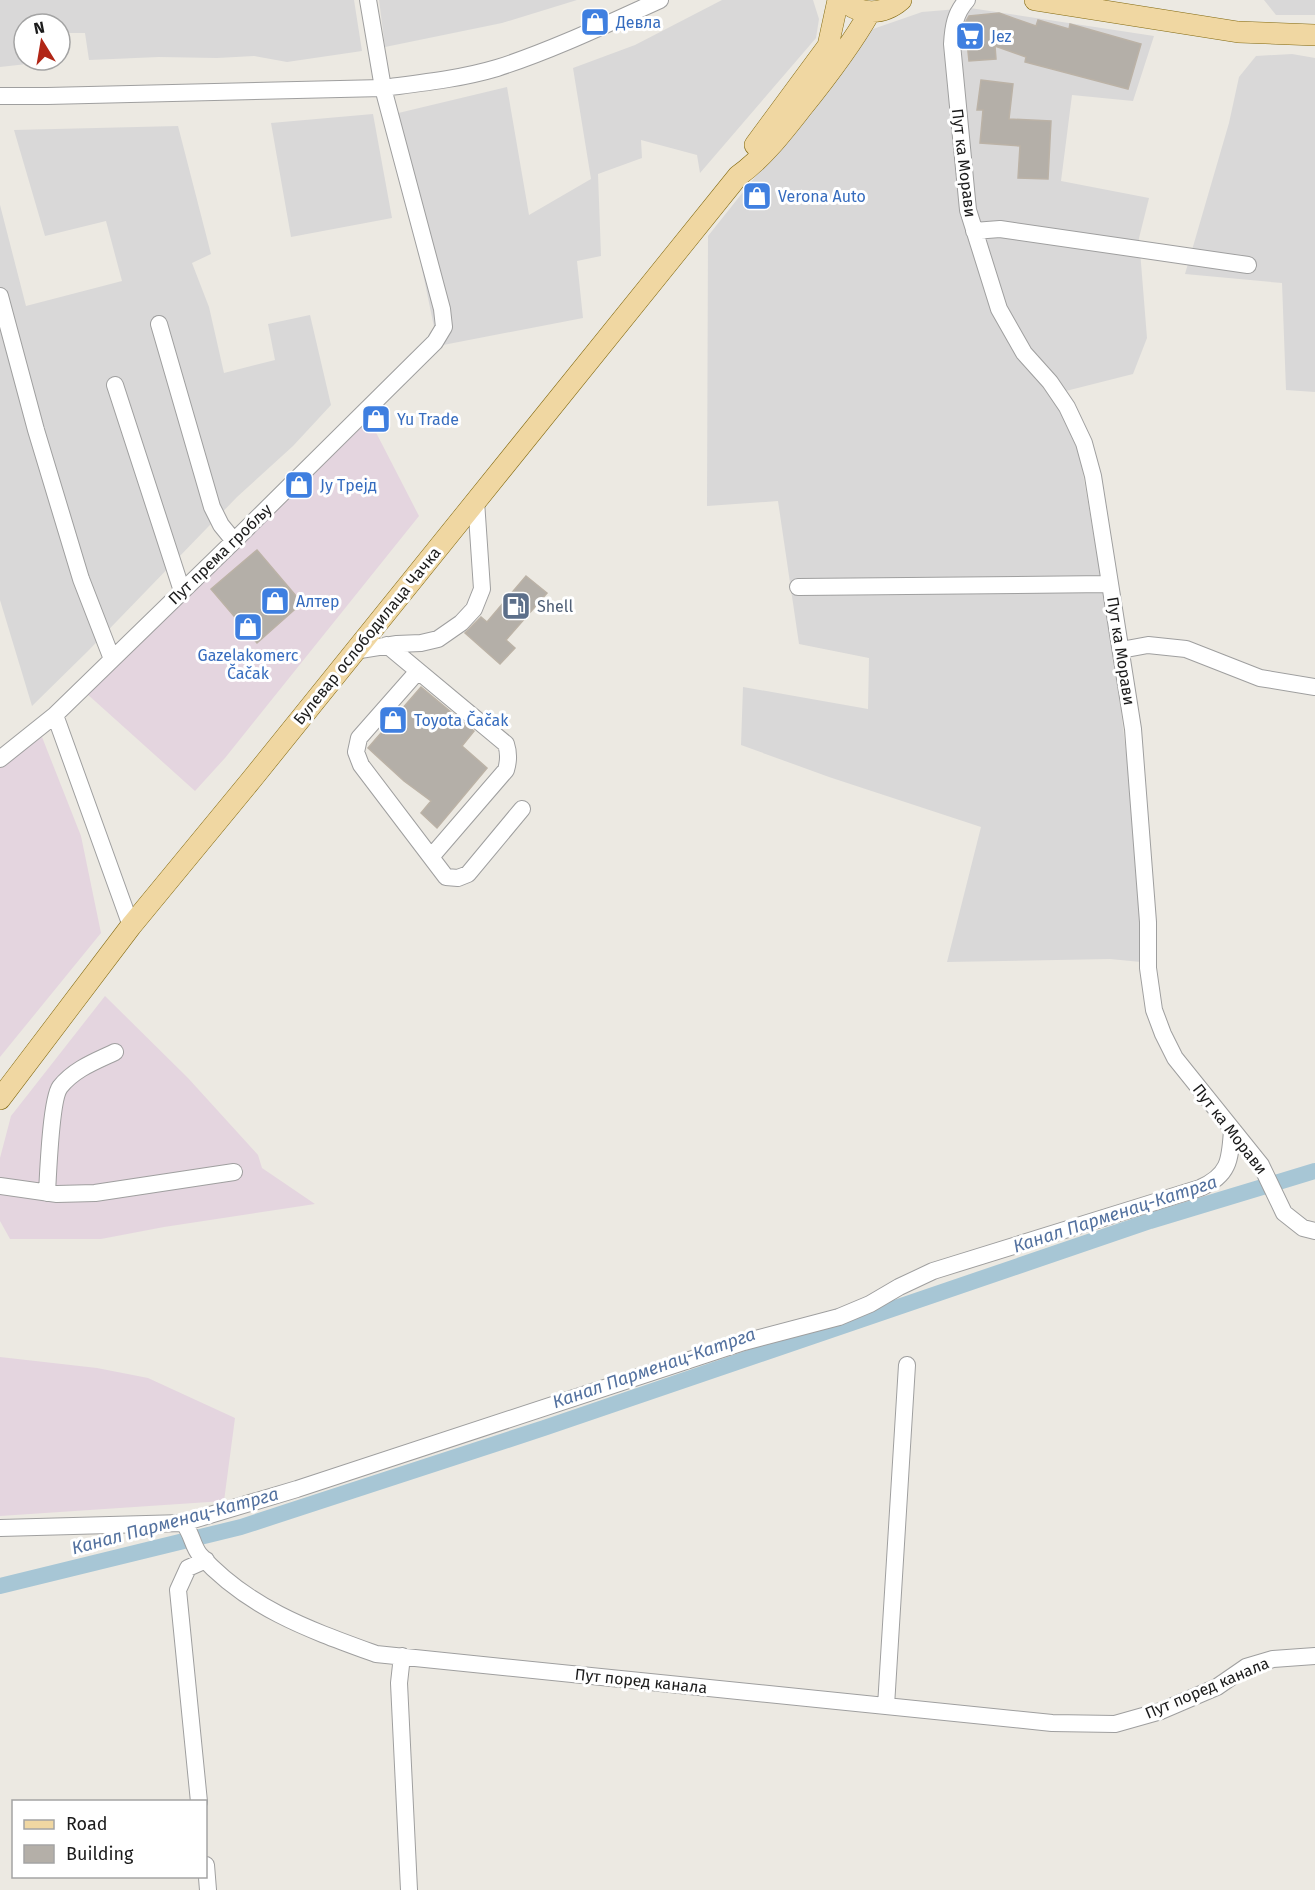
<svg xmlns="http://www.w3.org/2000/svg" width="1315" height="1890" font-family="'Fira Sans',sans-serif">
<style>
.residential{fill:#d9d8d8}
.industrial{fill:#e4d5df}
.lines{fill:none;stroke-linecap:round;stroke-linejoin:round}
.canal{stroke:#a7c6d5;stroke-width:16}
.building{fill:#b4afa8;stroke:#bbb2a6;stroke-width:1.5}
.minor-casing{stroke:#9f9f9f;stroke-width:18}
.major-casing{stroke:#826910;stroke-width:22}
.minor{stroke:#fff;stroke-width:16}
.major{stroke:#f0d7a2;stroke-width:21}
.labels{text-anchor:middle;dominant-baseline:central;stroke-width:6;stroke-linejoin:round;paint-order:stroke}
.shop-label{font-size:16px;fill:#366cbe;stroke:#fff;text-anchor:start}
.street-label{font-size:16px;fill:#1b1b1b;stroke:#fff}
.service-label{font-size:16px;fill:#4e5e75;stroke:#fff;text-anchor:start}
.water-label{font-size:18px;font-style:italic;fill:#53719f;stroke:#fff}
</style>
<rect width="100%" height="100%" fill="#ece9e2"/>
<path class="residential" d="M0,0H354L362,51L287,62L254,56L217,58L159,57L89,60L85,33H60V24H24V34L20,35L24,60L27,64L0,67Z
M379,0H577L502,23L385,47Z
M722,0H813L819,19L816,38L700,173L697,155L641,140L642,158L598,174L601,256L577,261L583,318L438,346L390,115L507,87L529,215L591,179L573,68L635,45Z
M1264,0H1315V15H1276Z
M970,8L1154,36L1133,101L1072,95L1061,181L1149,198L1139,238L1147,338L1133,374L1054,394L1074,422L1104,595L1121,711L1139,860L1141,962L1110,959L947,962L981,827L829,777L741,745L743,687L868,709L869,658L799,644L778,501L707,506L708,236L873,29L922,12Z
M1292,54L1315,58V392L1286,390L1282,283L1185,274L1229,123L1239,77L1256,56Z
M373,114L392,218L291,237L271,123Z
M178,126L211,254L192,263L209,307L224,373L275,360L268,324L310,315L331,405L293,446L237,497L88,651L32,706L0,600V205L26,306L122,281L106,221L45,236L14,130Z"/>
<path class="industrial" d="M366,413L419,516L225,758L195,791L86,693Z
M42,737L81,836L101,933L0,1057V768Z
M105,996L188,1078L258,1155L262,1168L315,1204L164,1227L101,1239H10L0,1221V1158L11,1116Z
M0,1357L97,1368L148,1378L235,1418L224,1501L0,1516Z"/>
<g class="lines">
<path class="canal" d="M0,1586L241,1527L544,1428L1150,1221L1315,1171"/>
</g>
<path class="building" d="M999,13L1036,26L1038,20L1069,29L1070,24L1141,44L1128,89L1025,62L1026,57L995,46L996,59L969,61L965,23L969,16Z
M981,80L1013,84L1009,119L1051,121L1048,179L1018,178L1020,146L980,143L983,110H977Z
M257,550L302,603L257,643L211,589Z
M526,576L547,593L506,640L515,648L500,664L465,633L481,617L487,622Z
M421,687L474,731L462,746L487,768L437,828L421,813L431,801L404,781L368,748Z"/>
<g class="lines">
<g class="minor-casing">
<path id="minor" d="M967,0C955,13 953,27 952,44L968,210L999,309L1024,353L1050,382L1067,407L1084,443L1093,476L1133,729L1148,922V968L1154,1010L1163,1034L1175,1058L1261,1165L1284,1213L1303,1228L1315,1231
M0,96H47L383,88C421,83 460,79 497,68C553,50 607,24 660,0
M974,231L1000,229L1248,265
M0,296L36,430L81,579L112,659
M159,324L212,507L221,525L234,541
M115,385L182,591
M798,587L1110,584
M387,645L506,744C509,753 509,760 506,770L431,857
M1121,650L1148,645L1186,649L1260,678L1315,687
M354,651L397,644L421,643L438,639L461,623L474,609L482,589L476,501
M418,671L359,738L356,752L361,765L446,877L458,878L468,874L522,809
M55,715L131,926
M0,759L55,715L234,541L435,342L444,327L442,309L383,88L368,0
M0,1186L57,1194L95,1193L234,1172
M47,1193C48,1175 51,1099 60,1087C74,1069 96,1061 115,1052
M183,1523L297,1489L744,1342L839,1317L870,1304L899,1287L933,1271L1200,1188C1230,1175 1230,1159 1232,1130
M0,1528L183,1523C192,1532 192,1546 200,1555C249,1609 310,1630 376,1654L1052,1723L1115,1724L1161,1711L1217,1687L1246,1667L1273,1659L1315,1656
M402,1656L399,1683L409,1890
M886,1706L907,1365
M199,1802L178,1590L188,1568L206,1560
M206,1865L208,1890"/>
</g>
<g class="major-casing">
<path id="major" d="M843,0C860,16 884,15 901,0
M1035,0L1238,32L1315,35
M755,145L828,46L838,0
M0,1099L131,926L252,779L738,176C763,158 782,133 801,109C826,78 850,47 870,12"/>
</g>
<use href="#minor" class="minor"/>
<use href="#major" class="major"/>
</g>
<defs>
<g id="shop-square" transform="scale(1.5)"><rect x="-9" y="-9" width="18" height="18" rx="4" fill="#3f7fe0" stroke="#fff"/><path d="M-5-2.5h2.3a2.7 3.5 0 0 1 5.4 0H5L5.5 6h-11ZM-1.5-2.5h3a1.5 2.3 0 0 0-3 0Z" fill="#fff"/></g>
<g id="supermarket-square" transform="scale(1.5)"><rect x="-9" y="-9" width="18" height="18" rx="4" fill="#3f7fe0" stroke="#fff"/><path d="M-6-5.5h2.5l.6 2H6L4.5 2H-2.5L-4.4-4H-6ZM-1.5 3.2a1.3 1.3 0 1 0 .1 0ZM3 3.2a1.3 1.3 0 1 0 .1 0Z" fill="#fff"/></g>
<g id="fuel-square" transform="scale(1.5)"><rect x="-9" y="-9" width="18" height="18" rx="4" fill="#5c6f8a" stroke="#fff"/><path d="M-5.5-6h7V0h2V4h1.3V-2.5L3-4.5l.8-.8L6-3V5H2.5V1h-1V6h-7ZM-4.2-4.7v3.2H.2V-4.7Z" fill="#fff"/></g>
</defs>
<g fill-rule="evenodd">
<use href="#shop-square" x="595" y="22"/>
<use href="#supermarket-square" x="970" y="36"/>
<use href="#shop-square" x="757" y="196"/>
<use href="#shop-square" x="376" y="419"/>
<use href="#shop-square" x="299" y="485"/>
<use href="#shop-square" x="275" y="601"/>
<use href="#fuel-square" x="516" y="606"/>
<use href="#shop-square" x="248" y="627"/>
<use href="#shop-square" x="393" y="720"/>
</g>
<g class="labels">
<g class="shop-label">
<text x="616" y="22">Девла</text>
<text x="991" y="36">Jez</text>
<text x="778" y="196">Verona Auto</text>
<text x="397" y="419">Yu Trade</text>
<text x="320" y="485">Ју Трејд</text>
<text x="296" y="601">Алтер</text>
<text x="248" y="655" text-anchor="middle">Gazelakomerc<tspan x="248" dy="18">Čačak</tspan></text>
<text x="414" y="720">Toyota Čačak</text>
</g>
<g class="street-label">
<text transform="translate(964 163) rotate(83)">Пут ка Морави</text>
<text transform="translate(220 554) rotate(-44)">Пут према гробљу</text>
<text transform="translate(367 636) rotate(-51)">Булевар ослободилаца Чачка</text>
<text transform="translate(1121 651) rotate(81)">Пут ка Морави</text>
<text transform="translate(1230 1129) rotate(52)">Пут ка Морави</text>
<text transform="translate(641 1681) rotate(6)">Пут поред канала</text>
<text transform="translate(1207 1688) rotate(-23)">Пут поред канала</text>
</g>
<g class="service-label">
<text x="537" y="606">Shell</text>
</g>
<g class="water-label">
<text transform="translate(1115 1214) rotate(-18)">Канал Парменац-Катрга</text>
<text transform="translate(654 1368) rotate(-19)">Канал Парменац-Катрга</text>
<text transform="translate(175 1521) rotate(-15)">Канал Парменац-Катрга</text>
</g>
</g>
<rect x="12" y="1800" width="195" height="78" fill="#ffffff" stroke="#a4a4a4" stroke-width="1.5"/>
<rect x="24" y="1820" width="30" height="9" fill="#f0d7a2" stroke="#a4a4a4" stroke-width="1.5"/>
<text x="66" y="1830" font-size="18" fill="#1b1b1b">Road</text>
<rect x="24" y="1845" width="30" height="18" fill="#b4afa8" stroke="#a4a4a4" stroke-width="1.5"/>
<text x="66" y="1860" font-size="18" fill="#1b1b1b">Building</text>
<g transform="translate(42 42) rotate(349)"><circle r="28" fill="#ffffff" stroke="#a4a4a4" stroke-width="1.5"/>
<path d="M0-4.5L10 22L0 15L-10 22Z" fill="#b12616"/>
<text y="-9" font-size="16" font-weight="bold" text-anchor="middle" fill="#1b1b1b">N</text>
</g>
</svg>
